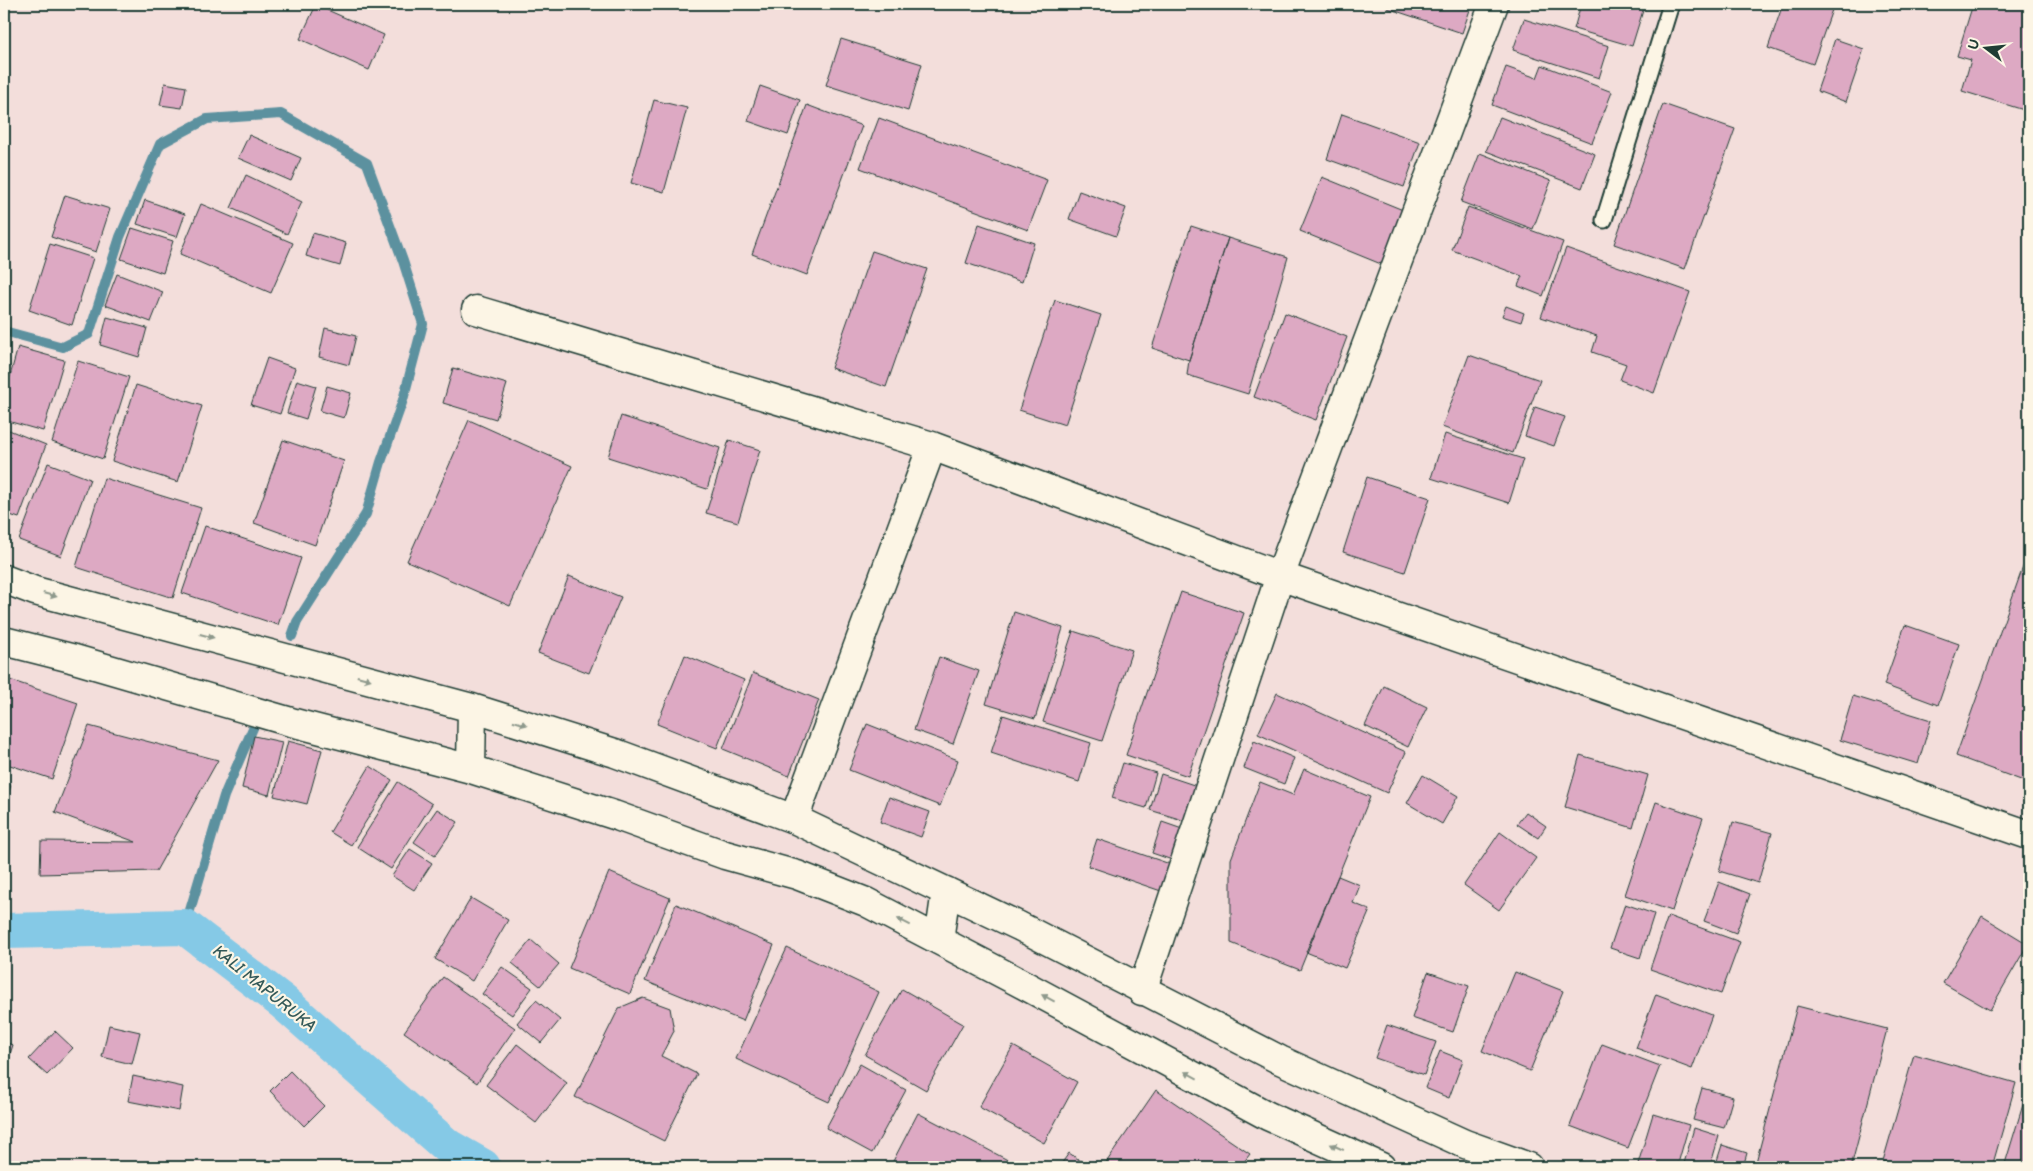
<svg xmlns="http://www.w3.org/2000/svg" width="2033" height="1171" font-family="'Balsamiq Sans',sans-serif">
<style>
.lines{fill:none;stroke-linecap:round;stroke-linejoin:round}
.stream{stroke:#5c919f;stroke-width:10}
.canal{stroke:#85c9e6;stroke-width:36}
.building{fill:#dda9c3;stroke:#1f3d34}
.lane-casing{stroke:#1f3d34;stroke-width:19}
.street-casing{stroke:#1f3d34;stroke-width:31}
.highway-casing{stroke:#1f3d34;stroke-width:31}
.lane{stroke:#fcf5e5;stroke-width:15}
.street{stroke:#fcf5e5;stroke-width:28}
.highway{stroke:#fcf5e5;stroke-width:28}
.oneway{fill:#8e998c}
.labels{text-anchor:middle;dominant-baseline:central;stroke-width:4.5;stroke-linejoin:round;paint-order:stroke}
.water-label{font-size:16px;font-style:italic;fill:#335958;stroke:#fcf5e5}
</style>
<rect width="100%" height="100%" fill="#f3dedb"/>
<filter id="ink" filterUnits="userSpaceOnUse"><feTurbulence type="fractalNoise" baseFrequency=".02" numOctaves="2"/><feDisplacementMap in="SourceGraphic" scale="10" xChannelSelector="R" yChannelSelector="G"/><feConvolveMatrix kernelMatrix="1 2 1 2 8 2 1 2 1" color-interpolation-filters="sRGB"/></filter>
<g filter="url(#ink)">
<g class="lines">
<path class="stream" d="M4,331L63,347L89,334L120,237L160,144L207,119L281,114L367,163L403,261L423,324L403,400L381,462L366,514L297,622L292,636
M185,927L224,796L259,714"/>
<path class="canal" d="M4,931L185,927L283,1002L448,1147L483,1167"/>
</g>
<path class="building" d="M809,4H826L824,9Z
M1389,4H1472L1462,33L1387,8Z
M1581,4H1645L1632,46L1574,29Z
M1783,4H1834L1813,64L1768,48Z
M1973,4H2029V92L2024,110L1962,91L1971,60L1957,56Z
M316,5L384,35L369,70L300,39Z
M1524,19L1609,46L1599,78L1513,50Z
M841,39L922,64L908,111L826,85Z
M1835,39L1864,49L1846,102L1817,91Z
M1542,65L1612,92L1592,143L1492,105L1506,67L1537,78Z
M165,83L186,87L182,108L160,105Z
M760,86L800,100L788,135L748,121Z
M654,100L687,108L664,192L631,183Z
M1663,104L1735,129L1685,269L1614,244Z
M807,105L862,126L807,275L752,254Z
M1342,114L1420,142L1404,187L1327,159Z
M1500,117L1595,154L1582,188L1486,151Z
M879,118L1047,180L1028,230L860,168Z
M249,135L301,158L291,181L238,158Z
M1480,153L1551,181L1533,229L1461,202Z
M246,175L302,202L287,234L231,208Z
M1322,177L1403,210L1381,264L1300,231Z
M1079,191L1126,208L1116,236L1069,219Z
M65,195L110,209L96,252L51,237Z
M145,200L185,214L177,237L137,224Z
M201,204L293,243L271,293L180,254Z
M1468,207L1563,242L1543,296L1518,286L1522,276L1452,250Z
M979,224L1034,243L1022,282L966,263Z
M1191,226L1228,238L1189,360L1152,348Z
M132,228L173,241L163,273L121,259Z
M313,233L346,243L340,266L306,256Z
M1228,238L1288,257L1248,394L1187,375L1189,360Z
M50,244L93,258L72,325L29,310Z
M1566,248L1690,292L1654,393L1620,380L1626,364L1592,352L1597,336L1541,317Z
M872,251L927,269L886,387L831,368Z
M117,274L163,292L151,322L105,305Z
M1055,300L1101,315L1065,425L1019,410Z
M1506,306L1524,313L1521,322L1502,316Z
M1285,313L1347,337L1316,420L1254,397Z
M107,317L147,328L139,357L100,345Z
M325,328L356,336L349,365L319,357Z
M18,347L64,360L43,431L4,420V398Z
M1469,355L1540,380L1513,453L1442,427Z
M267,358L295,368L280,414L251,405Z
M78,361L129,377L103,459L52,442Z
M453,368L507,384L496,419L443,403Z
M297,380L316,386L306,419L287,413Z
M136,385L202,406L178,482L112,461Z
M327,386L351,393L344,418L320,411Z
M1535,407L1565,417L1554,446L1525,436Z
M621,416L720,448L707,489L608,457Z
M469,420L572,466L510,606L407,561Z
M4,428L46,445L19,518L4,513Z
M1445,434L1523,459L1509,503L1431,478Z
M283,440L344,461L315,545L254,523Z
M729,440L760,450L738,522L706,513Z
M48,463L90,479L61,556L19,540Z
M1367,477L1430,498L1405,572L1343,552Z
M104,478L201,508L173,598L76,567Z
M205,526L301,558L278,625L182,593Z
M2029,550V783L1956,756Z
M569,576L621,597L589,673L538,653Z
M1181,592L1244,613L1188,776L1126,755Z
M1014,612L1063,628L1035,719L986,704Z
M1905,625L1959,644L1938,705L1884,685Z
M1073,631L1132,650L1102,741L1043,722Z
M685,655L744,680L717,748L657,724Z
M939,657L979,671L953,744L914,730Z
M753,673L819,700L789,776L723,749Z
M4,678L78,703L52,779L4,763Z
M1384,686L1427,707L1408,747L1365,726Z
M1277,693L1406,752L1387,793L1258,734Z
M1853,696L1931,720L1918,764L1840,740Z
M1003,715L1091,743L1079,782L991,753Z
M867,724L958,760L940,806L849,770Z
M89,726L218,760L156,871L40,874L41,841L136,842L55,812Z
M254,736L282,742L269,795L242,788Z
M288,741L322,750L307,804L274,796Z
M1254,741L1294,758L1284,784L1244,768Z
M1580,755L1648,775L1633,828L1565,807Z
M1123,763L1156,773L1146,808L1112,798Z
M370,766L392,780L351,845L330,832Z
M1304,769L1370,797L1300,970L1231,943V859L1260,782L1293,795Z
M1161,774L1203,788L1192,823L1150,810Z
M1423,775L1458,796L1442,824L1407,803Z
M4,782L11,785L4,809Z
M398,782L432,804L391,869L357,847Z
M889,797L930,812L921,837L880,822Z
M1656,802L1703,818L1672,911L1625,895Z
M437,809L458,822L435,856L414,842Z
M1526,812L1546,826L1538,838L1517,824Z
M1162,822L1188,831L1178,862L1152,853Z
M1733,822L1772,833L1758,883L1719,871Z
M1500,832L1536,858L1499,910L1464,885Z
M1097,839L1170,864L1161,891L1088,866Z
M410,849L432,863L414,890L392,876Z
M609,872L670,898L630,994L569,968Z
M1338,876L1360,885L1353,903L1370,910L1345,968L1306,952Z
M1719,882L1750,894L1736,933L1704,921Z
M471,898L508,920L472,981L435,959Z
M676,904L774,945L743,1021L645,981Z
M1625,904L1654,914L1640,958L1610,948Z
M1668,916L1740,942L1721,994L1650,969Z
M1982,916L2028,944L1990,1010L1943,983Z
M531,940L559,964L540,986L512,963Z
M787,948L879,992L829,1102L736,1059Z
M502,967L532,988L512,1015L482,994Z
M1428,972L1469,986L1453,1032L1412,1018Z
M1515,972L1563,991L1530,1071L1482,1051Z
M443,977L515,1028L477,1083L404,1032Z
M902,989L963,1024L926,1090L865,1055Z
M1656,994L1712,1015L1692,1069L1636,1048Z
M643,998L670,1008L674,1031L661,1056L697,1074L664,1141L575,1097L619,1008Z
M536,1000L560,1020L541,1043L517,1023Z
M1797,1006L1887,1029L1851,1167L1755,1166Z
M109,1025L140,1032L132,1064L102,1057Z
M1387,1025L1436,1042L1424,1075L1375,1058Z
M55,1031L73,1048L47,1075L29,1059Z
M4,1042L13,1045L4,1072Z
M517,1044L567,1083L536,1123L486,1085Z
M1602,1044L1660,1066L1628,1148L1570,1126Z
M1013,1046L1077,1082L1044,1143L979,1107Z
M1440,1051L1463,1060L1449,1098L1425,1088Z
M1914,1054L2016,1083L1992,1167H1904L1883,1161Z
M860,1064L906,1090L872,1153L826,1128Z
M290,1071L324,1106L304,1126L270,1091Z
M133,1076L183,1087L179,1111L128,1101Z
M2029,1085V1167H2004Z
M1702,1088L1733,1097L1724,1128L1693,1120Z
M1156,1090L1250,1154L1240,1167H1103Z
M918,1113L1021,1167H890Z
M1653,1114L1689,1125L1677,1167H1637Z
M1694,1128L1719,1136L1710,1167H1683Z
M1722,1145L1747,1153L1743,1167H1715Z
M1069,1153L1090,1167H1059Z"/>
<g class="lines">
<g class="lane-casing">
<path id="lane" d="M1604,220L1671,4"/>
</g>
<g class="street-casing">
<path id="street" d="M476,310L932,446L1280,576L2029,835
M794,819L932,446
M1142,991L1280,576L1494,4"/>
</g>
<g class="highway-casing">
<path id="highway" d="M4,579L35,591L472,708L615,753L794,819L1019,926L1280,1060L1465,1144L1529,1167
M4,641L71,658L291,722L471,769L614,815L725,855L797,875L866,902L1011,978L1268,1116L1381,1167
M471,769L472,708
M939,940L946,891"/>
</g>
<use href="#lane" class="lane"/>
<use href="#street" class="street"/>
<use href="#highway" class="highway"/>
</g>
<defs><path id="oneway-solid" d="M-6-.8H1V-3.2L6.5 0L1 3.2V.8H-6Z" transform="scale(1.25)"/></defs>
<g class="oneway">
<use href="#oneway-solid" transform="translate(50 595) rotate(15)"/>
<use href="#oneway-solid" transform="translate(207 636) rotate(15)"/>
<use href="#oneway-solid" transform="translate(364 678) rotate(15)"/>
<use href="#oneway-solid" transform="translate(520 723) rotate(18)"/>
<use href="#oneway-solid" transform="translate(904 922) rotate(-153)"/>
<use href="#oneway-solid" transform="translate(1048 998) rotate(-152)"/>
<use href="#oneway-solid" transform="translate(1191 1075) rotate(-152)"/>
<use href="#oneway-solid" transform="translate(1337 1147) rotate(-156)"/>
</g>
</g>
<g class="labels">
<g class="water-label">
<text transform="translate(264 989) rotate(39)">KALI MAPURUKA</text>
</g>
</g>
<rect width="2033" height="1171" fill="none" stroke="#fcf5e5" stroke-width="20"/>
<rect x="10" y="10" width="2013" height="1151" fill="none" stroke="#1f3d34" stroke-width="2" filter="url(#ink)"/>
<g transform="translate(1986 48) rotate(286)" stroke="#fcf5e5" stroke-width="4" paint-order="stroke">
<path d="M0-4L9 19L0 12L-9 19Z" fill="#1f3d34"/>
<text y="-8" font-size="14" font-weight="bold" text-anchor="middle" fill="#1f3d34">U</text>
</g>
</svg>
